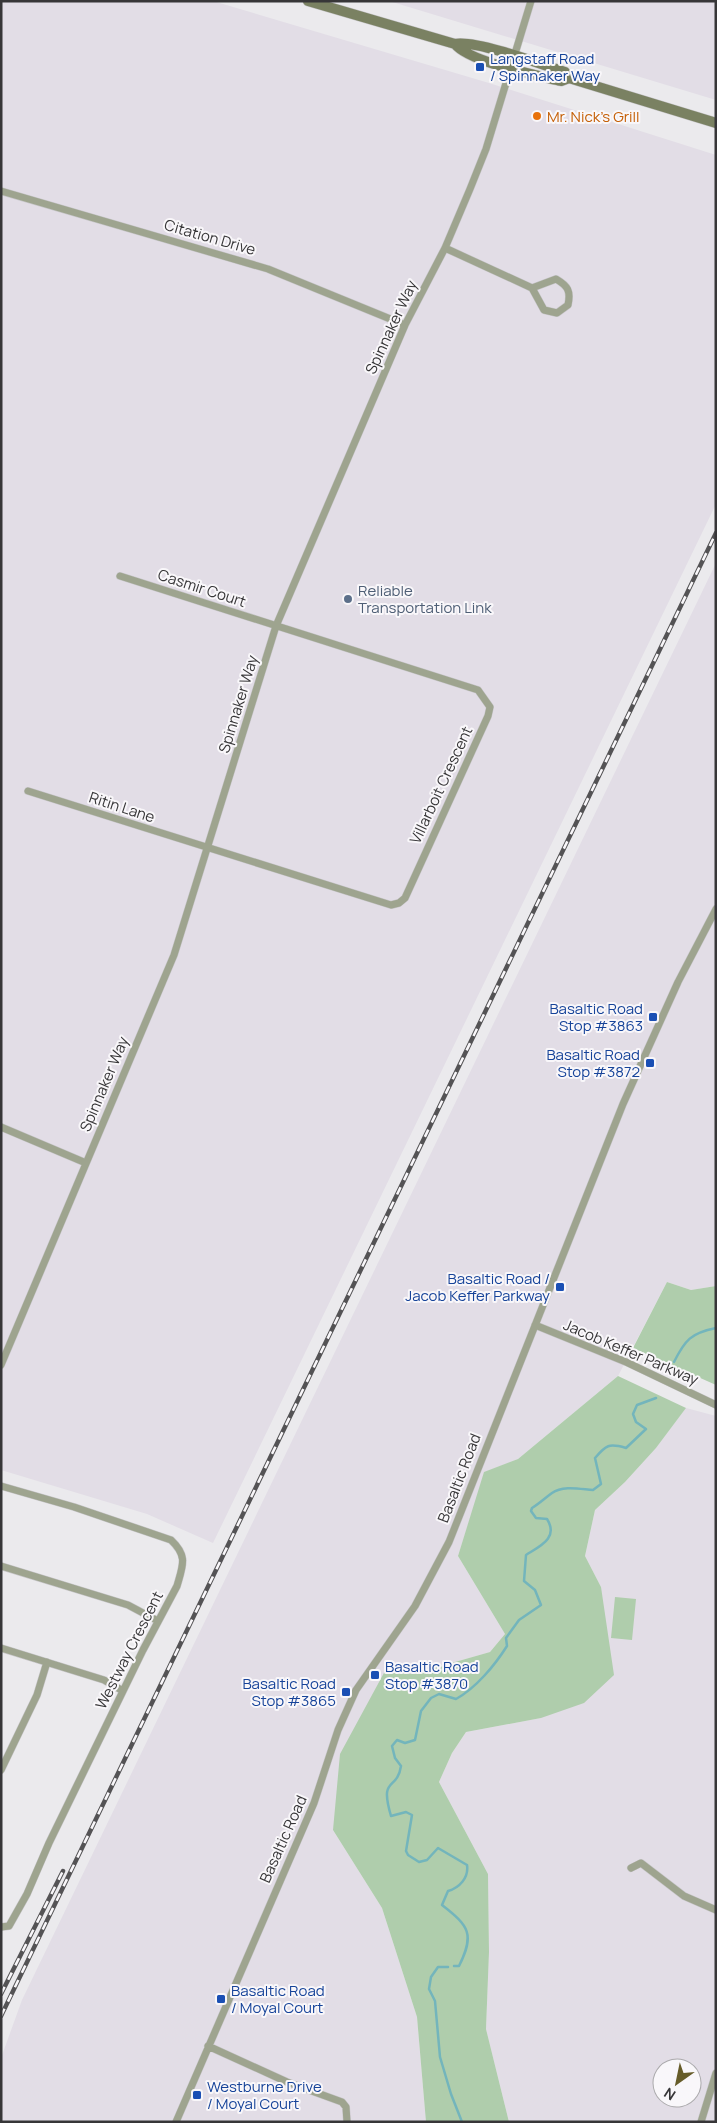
<svg xmlns="http://www.w3.org/2000/svg" width="717" height="2123" font-family="Manrope,sans-serif">
<style>
.built{fill:#e2dde6;fill-rule:evenodd}
.green{fill:#afcdac}
.lines{fill:none;stroke-linecap:round;stroke-linejoin:round}
.stream{stroke:#73b5bc;stroke-width:2.5}
.minor-casing{stroke:#c7c6c9;stroke-width:8}
.secondary-casing{stroke:#c7c6c9;stroke-width:11}
.minor{stroke:#9ea48f;stroke-width:7}
.secondary{stroke:#7a8162;stroke-width:10}
.rail-casing{stroke:#545355;stroke-width:4.5}
.rail{stroke:#f9f7fa;stroke-width:2.5;stroke-dasharray:8;stroke-linecap:butt}
.transit-dot{fill:#1a4fb4;stroke:#f9f7fa;stroke-width:2}
.food-dot{fill:#e8710a;stroke:#f9f7fa;stroke-width:2}
.service-dot{fill:#5c6f8a;stroke:#f9f7fa;stroke-width:2}
.labels{text-anchor:middle;dominant-baseline:central;stroke-width:4;stroke-linejoin:round;paint-order:stroke}
.transit-label{font-size:15px;fill:#164399;stroke:#f9f7fa;text-anchor:start}
.food-label{font-size:15px;fill:#c56008;stroke:#f9f7fa;text-anchor:start}
.street-label{font-size:15px;fill:#373638;stroke:#f9f7fa}
.service-label{font-size:15px;fill:#4e5e75;stroke:#f9f7fa;text-anchor:start}
</style>
<rect width="100%" height="100%" fill="#ebeaed"/>
<path class="built" d="M1,1H213L489,83L716,155V504L213,1543L147,1514L1,1470Z
M389,1H716V100Z
M716,563V1286L691,1290L667,1282L618,1376L518,1459L485,1472L458,1556L505,1634L490,1652L413,1674L385,1671L333,1830L382,1908L417,2017L426,2122H1V2058L22,2000Z
M686,1408L716,1416V2122H509L486,2029L489,1952L488,1874L439,1782L452,1753L466,1732L541,1718L601,1587L585,1556L595,1510L625,1482L656,1448ZM662,2068H692V2098H662Z"/>
<path class="green" d="M667,1282L691,1290L716,1286V1385L633,1348Z
M618,1376L686,1408L656,1448L625,1482L595,1510L585,1556L601,1587L614,1675L584,1703L541,1718L466,1732L452,1753L439,1782L488,1874L489,1952L486,2029L509,2122H426L417,2017L382,1908L333,1830L340,1754L385,1671L413,1674L490,1652L505,1634L458,1556L484,1472L518,1459Z
M615,1597L636,1599L632,1640L611,1638Z"/>
<g class="lines">
<path class="stream" d="M674,1362C685,1340 691,1333 716,1328
M454,1966H459C475,1934 469,1926 442,1905L448,1891C459,1888 469,1878 467,1865L438,1848L427,1860L419,1862L408,1855L406,1851L412,1815L406,1812L391,1816C379,1775 397,1792 401,1766L395,1758L392,1746L397,1740L405,1743L415,1740L421,1711L431,1698L439,1694L456,1699C476,1688 495,1665 507,1646L506,1638L519,1620L541,1605L535,1590L524,1581L526,1555C540,1546 559,1538 547,1519L536,1518L531,1511L532,1508C540,1503 545,1498 552,1493C563,1485 580,1489 593,1490L601,1484L595,1458C606,1445 609,1443 626,1448L646,1429L636,1422L633,1414L637,1405L656,1398
M448,1967H438L431,1977L429,1989L435,2001L440,2057L451,2094L462,2122"/>
<g class="minor-casing">
<path id="minor" d="M1,191L268,269L405,325
M445,248L532,288L544,310L557,313L568,305C571,291 568,286 556,279L532,288
M28,791L391,905L399,903L405,898L488,716L490,707L478,690L120,576
M1,1127L86,1163
M535,1325L626,1362L716,1405
M1,1365L174,955L276,626L405,325L445,248L470,189L486,149L531,1
M1,1486L74,1507L171,1540C188,1556 183,1565 177,1586L143,1650L49,1843L27,1894L9,1926L1,1927
M1,1566L128,1605L158,1621
M1,1648L104,1680L123,1691
M1,1770L37,1695L47,1662
M631,1868L641,1863L684,1896L716,1910
M208,2046L287,2082L342,2102L346,2107L347,2122
M176,2122L314,1803L338,1730L356,1690L415,1606L449,1542L623,1104L678,982L716,909
M701,2122L716,2073"/>
</g>
<g class="secondary-casing">
<path id="secondary" d="M308,1L455,44C476,40 541,64 565,72L569,78L716,123
M455,44C469,62 536,75 561,81L569,78"/>
</g>
<use href="#minor" class="minor"/>
<use href="#secondary" class="secondary"/>
<g class="rail-casing">
<path id="rail" d="M1,1994L63,1871
M1,2016L716,533"/>
</g>
<use href="#rail" class="rail"/>
</g>
<g class="transit-dot">
<rect x="475" y="62" width="10" height="10" rx="2.5"/>
<rect x="648" y="1012" width="10" height="10" rx="2.5"/>
<rect x="645" y="1058" width="10" height="10" rx="2.5"/>
<rect x="555" y="1282" width="10" height="10" rx="2.5"/>
<rect x="370" y="1670" width="10" height="10" rx="2.5"/>
<rect x="341" y="1687" width="10" height="10" rx="2.5"/>
<rect x="216" y="1994" width="10" height="10" rx="2.5"/>
<rect x="192" y="2090" width="10" height="10" rx="2.5"/>
</g>
<circle class="food-dot" cx="537" cy="116" r="5"/>
<circle class="service-dot" cx="348" cy="599" r="5"/>
<g class="labels">
<g class="transit-label">
<text x="490" y="58">Langstaff Road<tspan x="490" dy="17">/ Spinnaker Way</tspan></text>
<text x="643" y="1008" text-anchor="end">Basaltic Road<tspan x="643" dy="17">Stop #3863</tspan></text>
<text x="640" y="1054" text-anchor="end">Basaltic Road<tspan x="640" dy="17">Stop #3872</tspan></text>
<text x="550" y="1278" text-anchor="end">Basaltic Road /<tspan x="550" dy="17">Jacob Keffer Parkway</tspan></text>
<text x="385" y="1666">Basaltic Road<tspan x="385" dy="17">Stop #3870</tspan></text>
<text x="336" y="1683" text-anchor="end">Basaltic Road<tspan x="336" dy="17">Stop #3865</tspan></text>
<text x="231" y="1990">Basaltic Road<tspan x="231" dy="17">/ Moyal Court</tspan></text>
<text x="207" y="2086">Westburne Drive<tspan x="207" dy="17">/ Moyal Court</tspan></text>
</g>
<g class="food-label">
<text x="547" y="116">Mr. Nick's Grill</text>
</g>
<g class="street-label">
<text transform="translate(210 237) rotate(16)">Citation Drive</text>
<text transform="translate(391 327) rotate(-65)">Spinnaker Way</text>
<text transform="translate(202 588) rotate(18)">Casmir Court</text>
<text transform="translate(238 704) rotate(-73)">Spinnaker Way</text>
<text transform="translate(441 785) rotate(-65)">Villarboit Crescent</text>
<text transform="translate(122 807) rotate(18)">Ritin Lane</text>
<text transform="translate(104 1084) rotate(-67)">Spinnaker Way</text>
<text transform="translate(631 1352) rotate(23)">Jacob Keffer Parkway</text>
<text transform="translate(459 1478) rotate(-69)">Basaltic Road</text>
<text transform="translate(129 1650) rotate(-63)">Westway Crescent</text>
<text transform="translate(283 1839) rotate(-66)">Basaltic Road</text>
</g>
<g class="service-label">
<text x="358" y="590">Reliable<tspan x="358" dy="17">Transportation Link</tspan></text>
</g>
</g>
<rect width="717" height="2123" fill="none" stroke="#373638" stroke-width="5"/>
<g transform="translate(677 2083) rotate(213)"><circle r="24" fill="#f9f7fa" stroke="#abaaac"/>
<path d="M0-4L9 19L0 12L-9 19Z" fill="#665c29"/>
<text y="-8" font-size="14" font-weight="bold" text-anchor="middle" fill="#373638">N</text>
</g>
</svg>
